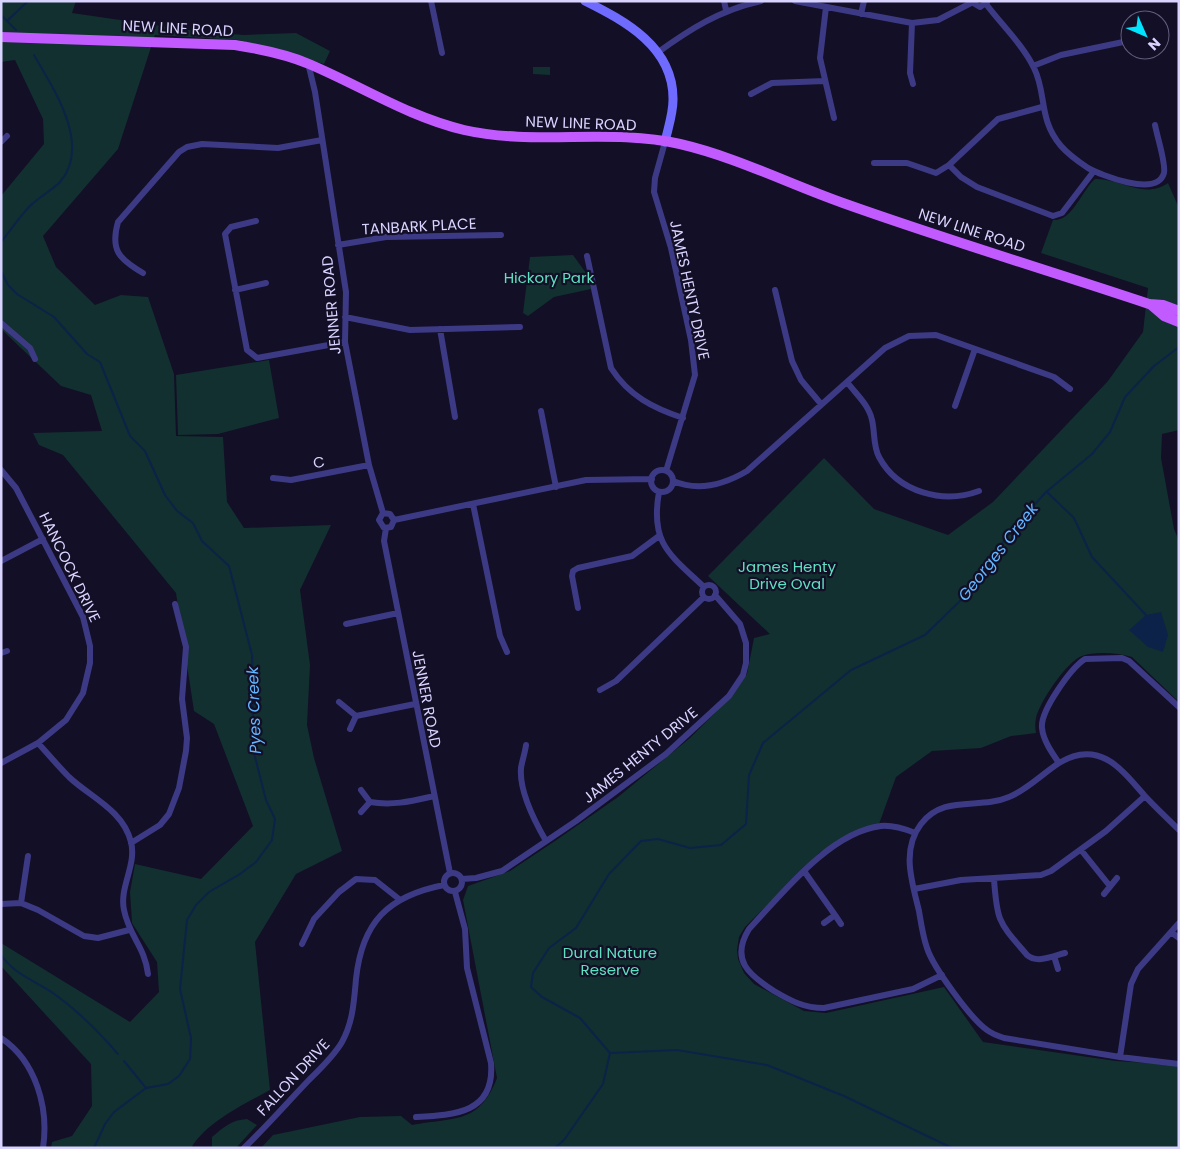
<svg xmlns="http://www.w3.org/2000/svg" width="1180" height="1149" font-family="Poppins,sans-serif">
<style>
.green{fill:#12302f}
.water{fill:#0c2248}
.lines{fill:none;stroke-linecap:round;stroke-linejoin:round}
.stream{stroke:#0c2248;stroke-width:2}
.street{stroke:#3d3a85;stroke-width:6}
.secondary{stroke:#6f6bff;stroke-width:9}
.primary{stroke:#c25bff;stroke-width:10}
.labels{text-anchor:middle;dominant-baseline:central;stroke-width:4.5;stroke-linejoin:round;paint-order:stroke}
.street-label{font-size:15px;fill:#d9d4ff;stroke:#130f26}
.park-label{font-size:15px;fill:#5fe0c0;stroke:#130f26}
.water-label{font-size:16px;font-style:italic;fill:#62b6ff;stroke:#130f26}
</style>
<rect width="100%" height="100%" fill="#130f26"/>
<path class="green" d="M1,1H76L72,13L196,31L244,35L296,33L330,51L324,64L239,40L155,35L118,149L43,236L56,267L95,305L121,295L148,297L174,374L176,436L223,437L227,502L244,528L331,525L300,590L310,665L307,725L314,758L342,851L296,874L255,942L270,1090C243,1105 208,1121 191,1148H51L52,1142L72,1136L92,1106L91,1064L1,966V943L130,1022L159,992L157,962L132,923L130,892L135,864L201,879L253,826L214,724L194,711L176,593L63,455L39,445L33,433L102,431L91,395L61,386L1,329V196L44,144L43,119L15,60L1,62Z
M533,67H550V75L533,74Z
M1095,179C1121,178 1143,200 1168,183L1179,208V430L1162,434L1161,458L1174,529L1179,541V702L1132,657C1117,653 1096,651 1082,656C1067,661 1039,703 1036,718C1035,723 1035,728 1036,733L1011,736L981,748L932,751L896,777L879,824L819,853L745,927L739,937L737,950L738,959L744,973L754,984L804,1011L826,1013L944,987L983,1042L1116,1061L1179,1065V1148H261L273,1135L360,1117L401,1116L412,1125C456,1117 479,1124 497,1078L463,900L468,886L510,871L555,841L618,797L690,738L731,697L747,674L754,638L770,634L708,576L824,458L874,509L948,535L993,502L1108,381L1143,332L1148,288L1041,253L1053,220C1072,222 1082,190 1095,179Z
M573,255L586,273L591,289L554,297L528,316L523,313L530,257Z
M269,360L279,418L218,434L178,435L176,375Z
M247,1119L257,1125L236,1148H212V1137C224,1127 231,1120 247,1119Z"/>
<path class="water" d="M1161,612L1168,635L1163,652L1148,647L1129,630L1146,615Z"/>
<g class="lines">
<path class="stream" d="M1,15L16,30
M7,21L28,1
M1,242C11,230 19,217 30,206C39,197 51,191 60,182C92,145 53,88 34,55
M1,271L8,285L17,294L54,317L87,354L100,362L130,436L145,451L165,495L177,511L193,523L202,541L229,566L252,655L254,753L266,800L275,819L272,840L256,862L240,874L209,892L196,905L187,920L180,989L191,1038L190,1059L179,1076L168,1084L146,1088L114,1112L105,1124L94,1148
M1047,492L1074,518L1092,557L1146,615
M1,955C15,975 34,980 53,993C77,1010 99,1032 118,1054
M611,1053L677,1050L767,1065L844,1096L952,1148
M124,1061L146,1088
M555,1148L564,1140L603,1084L610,1053L580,1018L542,997L531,987L533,973L549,948L576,928L609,874L641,841L658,839L690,848L721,845L746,824L749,775L763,743L851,670L925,635L966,595L1013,528L1046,492L1092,454L1110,432L1125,397L1154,366L1179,347"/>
<path class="street" d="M431,1L442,53
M724,1L726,10
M795,1L912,23L938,20L971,3
M970,1L980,7L987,2
M986,4C1001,24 1023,45 1034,68C1047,94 1038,119 1061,146C1068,154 1079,162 1088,168C1101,175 1157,198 1164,173C1166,163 1157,136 1155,125
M826,7L820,58L834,118
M861,14L864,1
M912,23L910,73L913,84
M657,53C690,29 720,10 761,1
M308,63L315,92L346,292L345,342L369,465L383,513
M1033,66L1061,55L1128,41
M751,94L772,83L825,81
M1042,107L998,119L949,165L961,177L977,187L1053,216L1062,213L1094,171
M1,142L7,136
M665,142L655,178L654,192L671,248L691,340L695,375L666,471
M874,163H907L936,173L949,165
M256,221L231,227L225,234L247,350L257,358L345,342
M338,245L386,237L501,235
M587,256L611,368C629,396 653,408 683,418
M143,273C119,259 110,250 118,222L179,152L187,147L202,144L278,148L322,140
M235,290L266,283
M775,290L792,361L801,380L821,404
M345,317L410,330L520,327
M1,323L30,348L35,359
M440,329L455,417
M847,382C856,394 869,405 872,420C875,432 873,446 879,457C898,493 944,504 979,491
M955,406L975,349
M541,411L556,487
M1,470L16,488L83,617L90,646V663L83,693L66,720L38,743L1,763
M651 481a11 11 0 1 1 22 0a11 11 0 1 1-22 0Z
M273,478L291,480L369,465
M673,481C699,492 725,484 747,471L885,348L909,336L936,335L1054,377L1070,389
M659,492C650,543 669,554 704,587
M473,504L500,636L507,652
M383,513L379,520L384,528L391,527L394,520
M383,513L390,514L394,520
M394,520L586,480L652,479
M386,528L384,541L450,873
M1,561L43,539
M702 592a7 7 0 1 1 14 0a7 7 0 1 1-14 0Z
M578,608L572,576L573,571L578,568L632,556L659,536
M346,624L398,613
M1,653L7,651
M600,690L616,681L704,597
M339,702L356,716L415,704
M350,729L356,716
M38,743C48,754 58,766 69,777C90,797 123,810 131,842C137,865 119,887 124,910C129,936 145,947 148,974
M526,745C525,753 522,761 521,768C519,791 535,822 546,841
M1059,763C1052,753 1043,740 1042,728C1040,711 1071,668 1085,659L1122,658L1129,661L1179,707
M361,790L370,802C393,806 412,801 434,796
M361,812L370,802
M1179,830C1167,818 1155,807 1144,795C1121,768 1098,739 1059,763C1042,774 1027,790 1009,797C979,810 944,794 921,824C901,850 912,882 919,911C921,923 923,937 927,948C933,967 971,1019 987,1030C992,1034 998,1036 1004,1038L1120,1057L1131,984L1138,969L1179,923
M915,833C905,829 893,825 881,826C830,832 782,894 749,929C730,960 749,975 774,991C791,1001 804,1008 824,1008L913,989L942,975
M131,843L160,825L169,814L179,788L186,751L187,738L182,699L186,647L175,604
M1081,850L1109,885
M804,871L835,915L824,923
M444 882a9 9 0 1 1 18 0a9 9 0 1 1-18 0Z
M462,879L476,878L502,871L576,821L666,754L729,696L743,675L746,663V643L740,624L715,595
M994,879C997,923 999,922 1027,955C1037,964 1053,956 1065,953
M914,889L961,880L1041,875L1051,871L1106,831L1145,796
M1104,894L1117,878
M21,903L28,856
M1,904L21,903L38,910L84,936L98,938L129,930
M835,915L841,924
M1171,932L1179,938
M302,944L314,919L339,892L356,879L375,880L399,899
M1054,956L1058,969
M1,1038C36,1061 49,1108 43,1148
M1120,1057L1179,1064
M416,1117C455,1115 495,1113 491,1063L467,968L465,929L455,892
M244,1148C266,1127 286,1104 307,1082C319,1070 334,1056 342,1042C353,1022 354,1001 356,979C362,922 388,896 444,885"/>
<path class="secondary" d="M585,1C625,21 674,47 673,100C673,114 668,128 665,142"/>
<path class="primary" d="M1,37L235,45C260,49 286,54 309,64C361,86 409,117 464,130C535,146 609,128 680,144C736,157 789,184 843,203C944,239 1047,270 1149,304L1163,305L1179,311
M1150,304L1164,316L1179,322"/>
</g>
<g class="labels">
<g class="street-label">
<text transform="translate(178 28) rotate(3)">NEW LINE ROAD</text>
<text transform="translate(581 123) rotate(2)">NEW LINE ROAD</text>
<text transform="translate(419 226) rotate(-3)">TANBARK PLACE</text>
<text transform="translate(972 230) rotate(18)">NEW LINE ROAD</text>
<text transform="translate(690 290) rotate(78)">JAMES HENTY DRIVE</text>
<text transform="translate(331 305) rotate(-95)">JENNER ROAD</text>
<text transform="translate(319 462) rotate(-11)">C</text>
<text transform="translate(70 567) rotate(64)">HANCOCK DRIVE</text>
<text transform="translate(427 699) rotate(79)">JENNER ROAD</text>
<text transform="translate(640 755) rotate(-39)">JAMES HENTY DRIVE</text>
<text transform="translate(293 1077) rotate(-47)">FALLON DRIVE</text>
</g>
<g class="park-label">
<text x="549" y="277">Hickory Park</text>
<text x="787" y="566">James Henty<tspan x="787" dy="17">Drive Oval</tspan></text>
<text x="610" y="952">Dural Nature<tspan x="610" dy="17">Reserve</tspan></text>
</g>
<g class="water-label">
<text transform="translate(998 552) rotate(-52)">Georges Creek</text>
<text transform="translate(254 710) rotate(-92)">Pyes Creek</text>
</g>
</g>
<rect width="1180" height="1149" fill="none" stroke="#d9d4ff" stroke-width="5"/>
<g transform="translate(1145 35) rotate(135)"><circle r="24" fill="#130f26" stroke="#625e7d"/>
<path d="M0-4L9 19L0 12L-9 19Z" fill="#00e5ff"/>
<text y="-8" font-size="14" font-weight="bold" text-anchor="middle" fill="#d9d4ff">N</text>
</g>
</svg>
